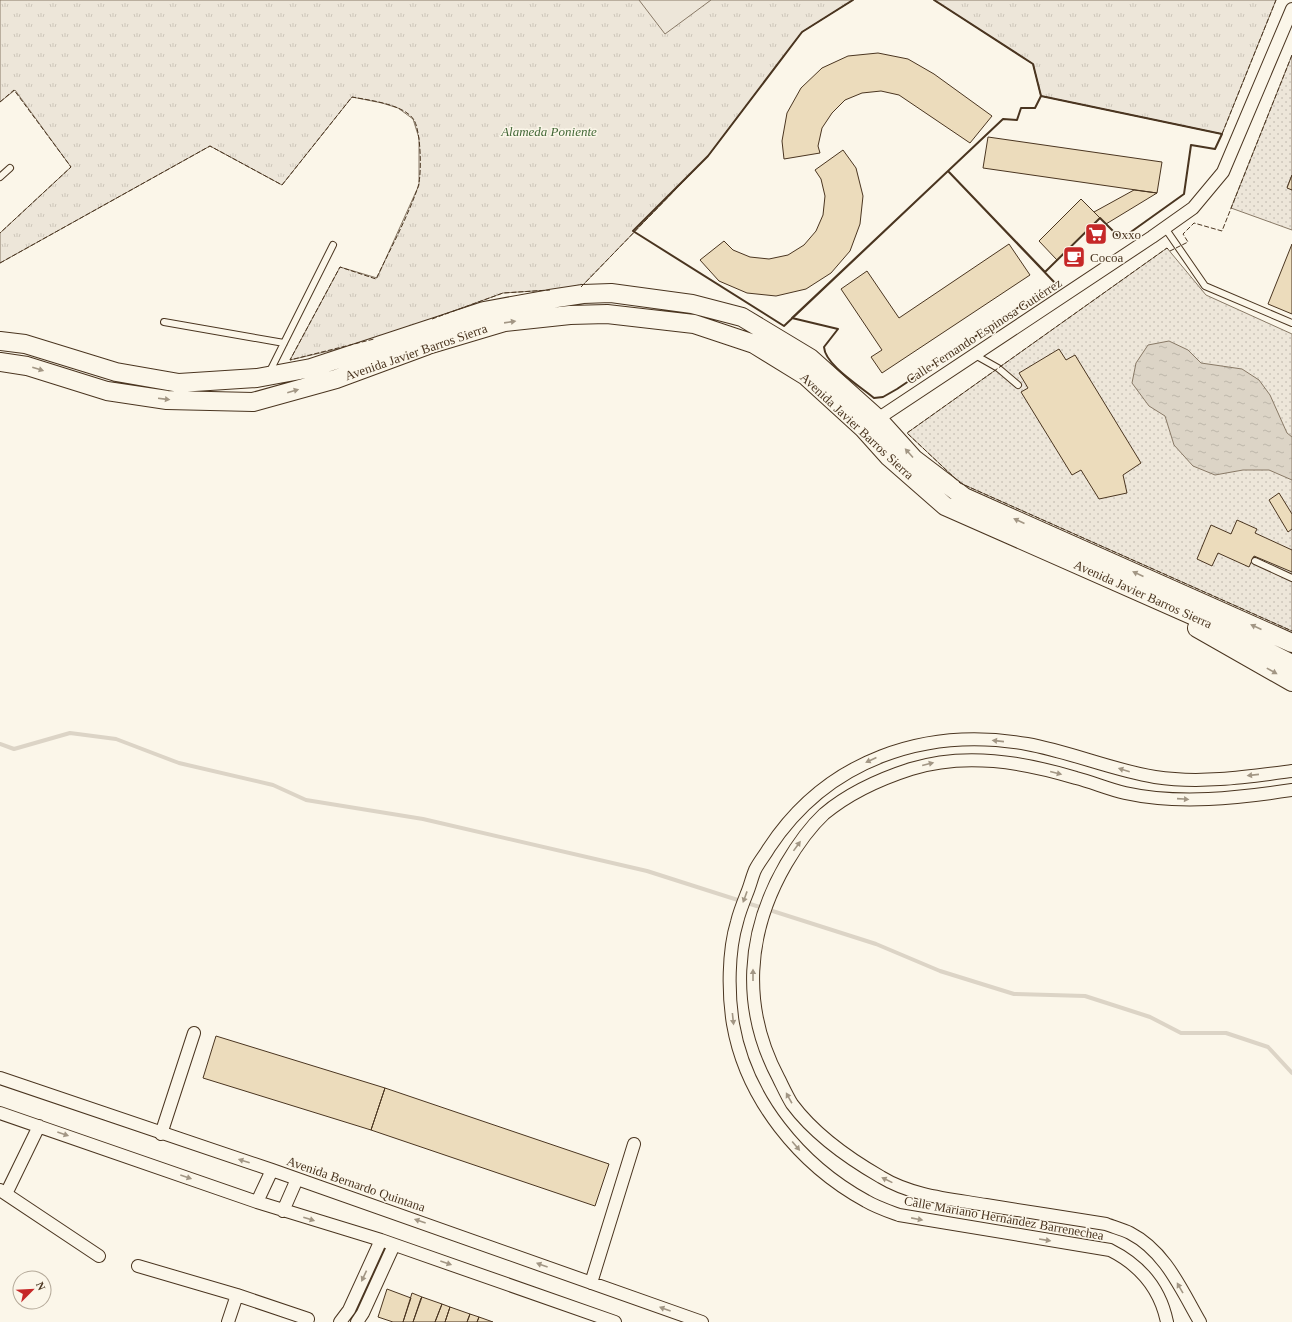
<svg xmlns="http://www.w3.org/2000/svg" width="1292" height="1322" font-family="Georgia,serif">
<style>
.grass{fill:url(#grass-dots);stroke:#887966}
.park{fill:url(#park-tufts);stroke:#887966}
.pitch{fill:#ede6d9;stroke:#887966}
.water{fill:url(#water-ripples);stroke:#887966}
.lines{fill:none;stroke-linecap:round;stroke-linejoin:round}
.stream{stroke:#dcd4c6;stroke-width:4}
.building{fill:#ecdcbc;stroke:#4a3520}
.lane-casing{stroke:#4a3520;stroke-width:8}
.street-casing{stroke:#4a3520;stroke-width:14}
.secondary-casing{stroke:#4a3520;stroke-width:20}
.lane{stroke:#fbf6e9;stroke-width:6}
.street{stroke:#fbf6e9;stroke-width:12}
.secondary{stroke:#fbf6e9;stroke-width:18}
.fence{stroke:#4a3520;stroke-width:1;stroke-dasharray:5 2;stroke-linecap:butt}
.wall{stroke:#4a3520;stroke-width:2}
.oneway{fill:#a29684}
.labels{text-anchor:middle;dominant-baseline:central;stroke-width:3;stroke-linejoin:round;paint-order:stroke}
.park-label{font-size:13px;font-style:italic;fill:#436837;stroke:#fbf6e9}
.poi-label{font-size:13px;fill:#4a3520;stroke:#fbf6e9;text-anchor:start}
.street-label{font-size:13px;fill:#4a3520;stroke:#fbf6e9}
</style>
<defs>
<pattern id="grass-dots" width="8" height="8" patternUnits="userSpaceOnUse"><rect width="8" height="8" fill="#ede6d9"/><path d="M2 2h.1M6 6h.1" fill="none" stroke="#cdc6ba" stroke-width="1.8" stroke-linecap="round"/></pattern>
<pattern id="park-tufts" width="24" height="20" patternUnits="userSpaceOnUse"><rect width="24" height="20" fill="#ede6d9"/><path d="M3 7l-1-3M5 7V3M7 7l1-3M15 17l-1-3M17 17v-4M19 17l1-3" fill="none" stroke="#cdc6ba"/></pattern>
<pattern id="water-ripples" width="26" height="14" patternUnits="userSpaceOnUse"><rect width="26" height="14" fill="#dcd4c6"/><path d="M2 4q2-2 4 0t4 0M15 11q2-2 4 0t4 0" fill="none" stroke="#beb7aa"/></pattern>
</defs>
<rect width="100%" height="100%" fill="#fbf6e9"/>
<path class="grass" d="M1292,55V175L1287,187L1292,190V230L1231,208Z
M1167,248L1206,295L1292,334V631L960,483L907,433Z"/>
<path class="park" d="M0,0H853L802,32L708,156L580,288L503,293L398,331L346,347L290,360L340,267L377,278L419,185V138L413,119L398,108L382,103L352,97L282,185L210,146L0,263V233L71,167L15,90L0,102Z
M934,0H1276L1222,134L1041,96L1033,64Z"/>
<path class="pitch" d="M639,0H711L665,34Z"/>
<path class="water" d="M1169,341L1188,350L1201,363L1242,369L1259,380L1270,395L1287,433L1292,437V480L1269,470H1243L1215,475L1193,466L1174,445L1165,416L1149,406L1132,383L1136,363L1148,345Z"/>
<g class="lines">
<path class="stream" d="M0,744L14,749L70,733L116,739L179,763L273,785L306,800L423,819L647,871L876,944L940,971L1014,994L1085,996L1150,1017L1181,1033H1226L1268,1047L1292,1073"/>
</g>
<path class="building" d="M878,53L908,59L934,74L992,116L970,143L899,95L881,91L862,93L845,100L832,113L822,128L818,146L820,153L784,159L782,141L787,113L801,88L822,68L848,56Z
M988,137L1162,162L1157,193L983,168Z
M843,150L856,168L863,196L860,224L850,251L831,273L806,289L776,296L747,293L719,281L700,260L724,241L733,250L750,257L769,259L788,255L804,245L816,231L823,215L825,196L821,179L815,170Z
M1292,175V190L1287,188Z
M1134,190L1157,193L1106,224L1094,212Z
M1081,199L1100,218L1057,260L1039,241Z
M1009,244L1030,275L882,373L871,357L882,350L841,289L867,271L899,318Z
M1292,244V314L1268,304Z
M1059,349L1066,360L1075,355L1141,463L1123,475L1127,493L1099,499L1081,470L1072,475L1021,392L1028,388L1019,373Z
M1279,493L1292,514V529L1288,532L1269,500Z
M1237,520L1257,529L1255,533L1292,550V572L1254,556L1249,567L1218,553L1212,566L1197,559L1211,525L1231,534Z
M216,1036L385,1088L371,1130L203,1078Z
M385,1088L609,1164L595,1206L371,1130Z
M387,1289L411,1298L403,1322H393L378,1317Z
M412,1293L422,1297L421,1298L413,1322H403Z
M422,1297L442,1304L435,1322H413Z
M442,1304L450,1307L445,1322H435Z
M450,1307L470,1314L467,1322H445Z
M470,1314L479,1317L477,1322H467Z
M479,1317L493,1322H477Z"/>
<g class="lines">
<g class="lane-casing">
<path id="lane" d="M0,177L10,168
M1165,228L1205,286L1292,323
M164,322L284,343
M975,355L998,368L1018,385
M269,373L333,245
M1255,561L1292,578"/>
</g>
<g class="street-casing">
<path id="street" d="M873,422L1152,237L1193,208L1223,172L1292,9
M0,1078L272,1170L702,1322
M0,1113L257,1202L381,1240L615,1322
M161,1134L194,1033
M0,1190L99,1256
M6,1194L39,1126
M257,1202L272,1170
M283,1211L297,1179
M138,1266L237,1295L308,1319
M591,1283L634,1144
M228,1322L237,1295
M340,1322L349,1310L381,1240
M357,1322L363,1313L394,1245
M1167,1322C1160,1288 1140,1265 1110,1250L899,1215C888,1211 876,1207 866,1201C800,1165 746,1099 733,1024C728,994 728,951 737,922C739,913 743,903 747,893C750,886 752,877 755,870C759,862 765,855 769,848C827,760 925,726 1027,744C1071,752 1112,770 1155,777C1200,784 1247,777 1292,771
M1200,1322C1181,1289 1165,1251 1130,1233C1122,1229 1113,1227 1106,1224C1066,1218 1026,1211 986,1205C951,1199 912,1196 881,1177C848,1158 815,1135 792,1104C787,1096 783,1087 779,1079C741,1008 746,933 786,864C796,847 809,828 824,814C849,793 880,779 911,769C965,752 1023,762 1076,778C1092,782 1108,789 1125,793C1179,805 1238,798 1292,790"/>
</g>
<g class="secondary-casing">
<path id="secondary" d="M0,341L25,344L116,372L179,383L257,378L311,368L484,311L550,299L583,294L611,293L692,304L742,317L810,358L877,418L914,459L964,497L1292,643
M0,362L27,366L107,391L167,400L253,402L336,379L428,345L505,322L570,315L607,314L694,324L754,344L806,376L863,428L889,457L945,506L1219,627L1292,664
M1197,628L1292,682"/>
</g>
<use href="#lane" class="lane"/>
<use href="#street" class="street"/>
<use href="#secondary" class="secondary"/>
<path class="fence" d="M934,0L1033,64L1041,96L1222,134L1276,0
M1292,55L1222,231L1194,223L1183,234L1188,242L1170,251L1167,248L907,433L960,483L1292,631
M0,102L14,90L71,167L0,233
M0,263L210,146L282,185L352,97C368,100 404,104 414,120C421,132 422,174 418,187C408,216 390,250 376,279L340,267L290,360L374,339
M581,287L708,156L802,32L853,0
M432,319L503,293L550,290"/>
<path class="wall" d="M853,0L802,32L708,156L633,231L784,326L1003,119L1017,120L1021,108H1035L1041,96L1033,64L934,0
M1041,96L1222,134L1215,149L1191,145L1184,194L1121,239L1100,218L1045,272L948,171L1003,119L1017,120L1021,108H1035Z
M948,171L1055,283L897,389L883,397L874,398C860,386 825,365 824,347L838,329L792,318Z"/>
</g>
<defs><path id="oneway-solid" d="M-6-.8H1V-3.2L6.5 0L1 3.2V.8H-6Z"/></defs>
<g class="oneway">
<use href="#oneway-solid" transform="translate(510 322) rotate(-8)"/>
<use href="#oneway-solid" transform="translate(38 369) rotate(17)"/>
<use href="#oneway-solid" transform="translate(293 391) rotate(-16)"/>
<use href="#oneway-solid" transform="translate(164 399) rotate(7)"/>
<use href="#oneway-solid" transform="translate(909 453) rotate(-132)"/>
<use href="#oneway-solid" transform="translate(1019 521) rotate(-156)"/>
<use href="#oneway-solid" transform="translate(1138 574) rotate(-156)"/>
<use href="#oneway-solid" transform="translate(1256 627) rotate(-156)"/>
<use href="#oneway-solid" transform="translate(1272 671) rotate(29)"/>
<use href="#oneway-solid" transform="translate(998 741) rotate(-174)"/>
<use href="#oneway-solid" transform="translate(871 760) rotate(155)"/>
<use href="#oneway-solid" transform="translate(928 764) rotate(-14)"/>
<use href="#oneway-solid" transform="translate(1124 770) rotate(-163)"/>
<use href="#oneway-solid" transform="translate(1056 773) rotate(14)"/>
<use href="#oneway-solid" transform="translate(1253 775) rotate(174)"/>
<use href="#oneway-solid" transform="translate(1183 799) rotate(4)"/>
<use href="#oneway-solid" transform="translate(797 846) rotate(-54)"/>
<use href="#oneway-solid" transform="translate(745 897) rotate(110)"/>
<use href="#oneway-solid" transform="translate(753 975) rotate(-90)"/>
<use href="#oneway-solid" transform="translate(733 1019) rotate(84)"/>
<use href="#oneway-solid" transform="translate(789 1098) rotate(-119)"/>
<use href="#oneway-solid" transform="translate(63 1134) rotate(19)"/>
<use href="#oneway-solid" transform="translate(796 1146) rotate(50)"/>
<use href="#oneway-solid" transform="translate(244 1161) rotate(-162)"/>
<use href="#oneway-solid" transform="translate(186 1177) rotate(19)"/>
<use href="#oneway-solid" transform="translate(887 1180) rotate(-154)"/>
<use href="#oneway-solid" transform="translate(309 1219) rotate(18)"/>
<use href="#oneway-solid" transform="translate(917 1219) rotate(11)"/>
<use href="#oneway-solid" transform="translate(420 1221) rotate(-161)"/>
<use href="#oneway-solid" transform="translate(1045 1240) rotate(9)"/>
<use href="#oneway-solid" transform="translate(446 1263) rotate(19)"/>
<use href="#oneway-solid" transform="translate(542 1265) rotate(-160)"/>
<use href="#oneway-solid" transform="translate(364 1276) rotate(115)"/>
<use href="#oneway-solid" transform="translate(1180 1288) rotate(-120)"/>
<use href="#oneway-solid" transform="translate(665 1309) rotate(-160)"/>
</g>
<defs>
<g id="supermarket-square" transform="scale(1.15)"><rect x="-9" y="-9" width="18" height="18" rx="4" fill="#c62828" stroke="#fbf6e9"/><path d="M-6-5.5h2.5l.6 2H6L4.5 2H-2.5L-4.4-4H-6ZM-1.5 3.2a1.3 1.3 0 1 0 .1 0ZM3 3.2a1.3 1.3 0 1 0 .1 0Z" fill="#fff"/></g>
<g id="cafe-square" transform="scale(1.15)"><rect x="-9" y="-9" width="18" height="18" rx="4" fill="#c62828" stroke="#fbf6e9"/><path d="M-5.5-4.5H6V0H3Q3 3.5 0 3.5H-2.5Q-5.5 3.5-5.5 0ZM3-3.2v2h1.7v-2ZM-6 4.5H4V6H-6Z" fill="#fff"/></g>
</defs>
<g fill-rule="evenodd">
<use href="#supermarket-square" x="1096" y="234"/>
<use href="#cafe-square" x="1074" y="257"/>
</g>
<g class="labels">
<g class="park-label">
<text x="549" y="131">Alameda Poniente</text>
</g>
<g class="poi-label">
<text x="1112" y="234">Oxxo</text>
<text x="1090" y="257">Cocoa</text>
</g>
<g class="street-label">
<text transform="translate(984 331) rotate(-33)">Calle Fernando Espinosa Gutiérrez</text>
<text transform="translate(416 352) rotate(-19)">Avenida Javier Barros Sierra</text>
<text transform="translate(857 426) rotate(43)">Avenida Javier Barros Sierra</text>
<text transform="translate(1143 594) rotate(24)">Avenida Javier Barros Sierra</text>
<text transform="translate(356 1184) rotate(19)">Avenida Bernardo Quintana</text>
<text transform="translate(1004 1218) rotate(10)">Calle Mariano Hernández Barrenechea</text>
</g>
</g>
<g transform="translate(32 1290) rotate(66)"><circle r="19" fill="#fbf6e9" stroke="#b4a999"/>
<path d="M0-3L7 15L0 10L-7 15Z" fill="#c62828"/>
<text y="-6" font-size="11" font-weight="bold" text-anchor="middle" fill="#4a3520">N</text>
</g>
</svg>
